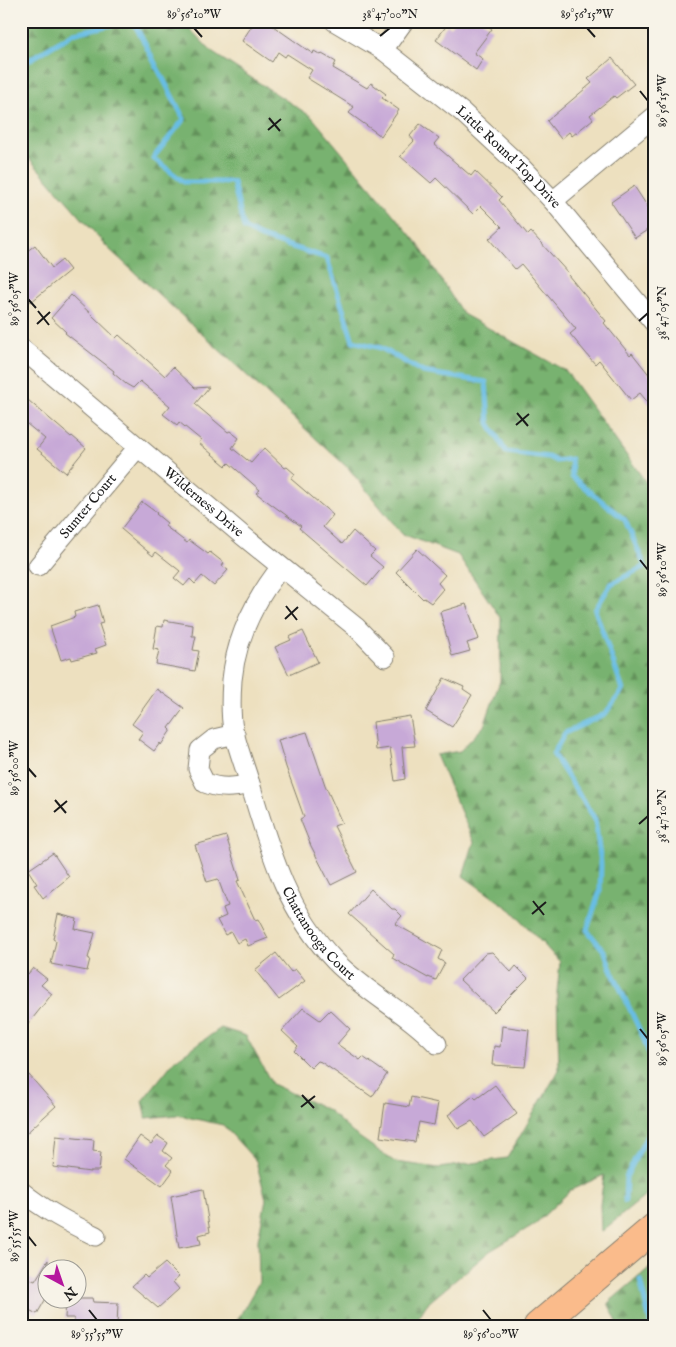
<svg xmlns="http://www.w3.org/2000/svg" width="676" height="1347" font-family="'IM FELL English',serif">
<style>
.forest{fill:url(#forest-firs);stroke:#4a6746}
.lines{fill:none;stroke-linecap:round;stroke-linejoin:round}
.stream{stroke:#68bde4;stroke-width:5}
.building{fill:#c7a9d7}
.minor-casing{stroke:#847e6e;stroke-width:21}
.primary-casing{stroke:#847e6e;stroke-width:30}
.minor{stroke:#fff;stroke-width:19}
.primary{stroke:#fabb8b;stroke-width:28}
.ticks{fill:none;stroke:#1c1c1c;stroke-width:2}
.labels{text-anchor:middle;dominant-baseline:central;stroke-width:4.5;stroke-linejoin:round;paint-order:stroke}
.street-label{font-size:14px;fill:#1c1c1c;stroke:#f7f3e8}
.neatline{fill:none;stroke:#1c1c1c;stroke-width:2}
.ticks-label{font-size:12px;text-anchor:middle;fill:#1c1c1c}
</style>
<defs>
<pattern id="forest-firs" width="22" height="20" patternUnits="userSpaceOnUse" patternTransform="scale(1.25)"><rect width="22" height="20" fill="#78b26f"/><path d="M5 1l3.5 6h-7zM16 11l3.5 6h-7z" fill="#62905a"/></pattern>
</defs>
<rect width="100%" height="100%" fill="#f7f3e8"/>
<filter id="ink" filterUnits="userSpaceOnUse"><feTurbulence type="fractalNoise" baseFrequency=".02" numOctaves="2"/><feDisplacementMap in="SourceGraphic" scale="10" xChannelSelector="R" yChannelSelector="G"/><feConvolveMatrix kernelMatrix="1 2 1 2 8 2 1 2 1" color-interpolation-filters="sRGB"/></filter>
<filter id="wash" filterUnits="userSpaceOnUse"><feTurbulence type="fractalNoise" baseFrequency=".0096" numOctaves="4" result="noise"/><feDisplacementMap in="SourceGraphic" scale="20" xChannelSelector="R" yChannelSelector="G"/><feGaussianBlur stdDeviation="1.12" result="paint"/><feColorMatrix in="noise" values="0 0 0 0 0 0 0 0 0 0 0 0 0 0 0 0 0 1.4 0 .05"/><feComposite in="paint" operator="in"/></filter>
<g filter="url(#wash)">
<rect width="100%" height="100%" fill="#ede0bf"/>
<path class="forest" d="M21,21H182L213,53L312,117L418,244L463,314L566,371L655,495V1188L601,1232L600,1205L604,1175L571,1190L535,1224L490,1251L427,1304L413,1326H234L259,1282L258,1240L266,1199L256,1161L223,1125L177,1115L146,1118L142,1101L175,1060L221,1028L246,1036L272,1084L328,1110L353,1133L395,1162L439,1168L507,1158L559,1070L557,992L560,962L511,910L463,876L474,842L436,755L460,751L484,726L500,681L501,619L458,555L402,534L349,469L108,248L27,156L21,144Z
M655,1263V1326H619L608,1303Z"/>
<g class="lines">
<path class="stream" d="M133,21L184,119L153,158L184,182H233L244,228L261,237L327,258L353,341L381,348L423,372L486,382L489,423L506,452L548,457L556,461L571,459L572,477L625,520L645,566L611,584L595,610L623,690L605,714L565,733L553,754L595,819L601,864L600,891L587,930L605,952L610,967L643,1037L655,1072
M21,65L74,33L130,21
M625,1201L626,1177L652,1126L655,1104
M640,1280L651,1326"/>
</g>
<g id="blocks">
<path class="building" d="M255,21H266L313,54L314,51L321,55L322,54L336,62L333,68L367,88L371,83L386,94L382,98L399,110L381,136L349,113L354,107L307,78L312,70L287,54L285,57L278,52L272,62L242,41Z
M455,21H482L492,29L474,53L483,59L476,70L436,40L447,25L450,27Z
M612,58L634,84L616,98L614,96L590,115L593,119L572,136L569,132L561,139L547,121L592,83L588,79Z
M420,124L439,138L434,144L471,176L475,171L502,197L499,200L528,235L531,232L569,274L568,275L606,321L604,323L630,355L632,353L655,382V411L640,393L631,400L599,360L595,364L570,334L576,329L521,264L515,269L489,239L502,227L481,206L473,214L436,178L431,183L400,156L414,141L410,136Z
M634,186L655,218V225L635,238L611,202Z
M35,245L52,268L62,260L70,270L31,302L21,291V256Z
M71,295L116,338L119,335L165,376L173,367L195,388L209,387L195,404L228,432L230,431L239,438L232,448L251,463L264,448L285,468L287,467L295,474L291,479L333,515L323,527L342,544L353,531L375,551L370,556L383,567L367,586L299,528L301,526L256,493L260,490L229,463L226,466L199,443L201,440L179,422L177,425L163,414L170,406L140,381L133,388L126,384L113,373L114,371L65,333L66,332L51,318Z
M21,394L71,437L72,436L86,448L66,473L37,449L45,439L21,419Z
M142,502L157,513L156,514L167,523L165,526L187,543L189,540L208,554L210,552L224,563L222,566L228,570L214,586L202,576L195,584L190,579L184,586L174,578L180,571L156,552L153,556L121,529Z
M417,549L445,575L438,583L443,589L431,603L424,598L423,599L396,572Z
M466,604L479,639L467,643L470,651L452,656L440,612Z
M98,605L103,623L99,624L106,645L95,649L97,653L72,660L71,657L61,660L50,626L75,617L74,612Z
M164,620L193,625L192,636H196L193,650L199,651L195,671L156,664L159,650L153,649L157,626L163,627Z
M303,631L318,662L289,675L275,647L291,640L289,637Z
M444,678L464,687L463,689L472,695L452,727L426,711Z
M157,689L184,708L169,728L171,730L161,745L160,743L154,751L138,739L143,732L132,724Z
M410,716L415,746L402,747L405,779L395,781L390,748L376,750L373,722Z
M307,732L325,785L342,823L334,826L357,872L331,885L311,846L300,819L304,817L286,767L278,740Z
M226,836L240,880L237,881L255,920L258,919L268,938L248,946L245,939L237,943L231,932L225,935L217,920L226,916L223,908L228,906L218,879L207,882L195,845Z
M53,853L69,877L43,898L34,885L37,884L28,870Z
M371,889L392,909H395L402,916L395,924L442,950L438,959L445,963L436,980L428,977V978L392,958L394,954L349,914Z
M58,914L77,919L75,929L95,933L88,958L90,959L87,971L51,964L56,941L53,939Z
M492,952L511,972L516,966L528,978L494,1012L460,980L486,953Z
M276,953L291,972L295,969L305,981L279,1000L255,970Z
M21,966L28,974L33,968L47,979L41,985L52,994L21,1033Z
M303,1008L320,1020L330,1010L350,1029L337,1044L360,1060L363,1057L387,1074L372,1097L321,1062L318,1061L311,1068L294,1051L298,1046L282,1031Z
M502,1026L529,1030L525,1067L492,1065L494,1046L500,1047Z
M29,1075L56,1106L21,1138V1082Z
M495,1085L517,1114L484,1137L472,1121L458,1129L448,1115L473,1096L476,1099Z
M411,1097L438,1103L434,1125L419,1122L415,1142L380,1137L385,1103L409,1107Z
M56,1136L94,1140L93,1151L101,1152L99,1171H90V1172L53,1167Z
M140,1136L151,1144L158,1136L168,1143L163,1151L172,1158L166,1165L173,1171L162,1186L124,1159Z
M203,1189L210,1232L199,1235L201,1244L179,1248L171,1196Z
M48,1260V1295L37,1314L29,1310L21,1312V1275L35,1281Z
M165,1263L179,1277L173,1282L179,1289L158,1308L132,1286L144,1275L147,1278Z
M78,1298H92L93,1302L118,1303L117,1326H74V1318H65L66,1300H78Z"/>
</g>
</g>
<g filter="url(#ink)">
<use href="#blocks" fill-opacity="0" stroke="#847e6e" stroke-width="1"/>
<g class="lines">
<g class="minor-casing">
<g id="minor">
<path id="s1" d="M334,21L383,50L462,112L521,167L553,201L655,324"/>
<path d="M383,50L404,21"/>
<path d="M553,201L655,116"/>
<path id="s2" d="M21,348L242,535L357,628L385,657"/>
<path id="s3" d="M38,566L138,447"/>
<path id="s4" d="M281,567C255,600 236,637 232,680C231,695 230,713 233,729C238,750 247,772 253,794C272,857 288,912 335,961C366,993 407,1012 437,1044"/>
<path d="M235,734L214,739L200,750L198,769L205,783C221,789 233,788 250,784"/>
<path d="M21,1191C44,1210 69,1223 96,1236"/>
</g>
</g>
<g class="primary-casing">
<path id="primary" d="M538,1326L655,1227"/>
</g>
<use href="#minor" class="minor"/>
<use href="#primary" class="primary"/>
</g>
</g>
<path class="ticks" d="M194,28L202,37M587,28L595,37M380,36L390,28M640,91L648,101M269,118L280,131M268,130L281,119M28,299L36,308M38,311L49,325M639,321L648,313M37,324L50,312M517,413L528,426M516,425L529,414M640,560L648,570M286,606L297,620M285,619L298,607M28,768L36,777M55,800L66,813M54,812L67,801M639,824L648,816M533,901L544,915M532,914L546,902M640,1029L648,1039M302,1095L314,1108M301,1107L315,1096M28,1236L36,1246M89,1310L97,1320M483,1310L491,1320"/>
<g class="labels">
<g class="street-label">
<text stroke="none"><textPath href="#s1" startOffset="222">Little Round Top Drive</textPath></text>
<text stroke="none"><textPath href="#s2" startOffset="239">Wilderness Drive</textPath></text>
<text stroke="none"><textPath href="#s3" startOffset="78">Sumter Court</textPath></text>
<text stroke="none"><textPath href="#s4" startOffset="398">Chattanooga Court</textPath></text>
</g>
</g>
<rect width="676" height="1347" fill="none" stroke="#f7f3e8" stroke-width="55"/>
<g transform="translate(62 1284) rotate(140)"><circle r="24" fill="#f7f3e8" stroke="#9f9d96"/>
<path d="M0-4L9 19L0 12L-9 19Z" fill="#b5179e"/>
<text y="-8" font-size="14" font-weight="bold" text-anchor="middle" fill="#1c1c1c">N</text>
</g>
<rect x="28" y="28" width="620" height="1292" class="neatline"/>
<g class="ticks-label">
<text x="194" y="18">89°56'10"W</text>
<text x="390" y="18">38°47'00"N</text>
<text x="587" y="18">89°56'15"W</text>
<text transform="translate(662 101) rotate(-90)" y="4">89°56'15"W</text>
<text transform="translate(14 299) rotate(-90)" y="4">89°56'05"W</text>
<text transform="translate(662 313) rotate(-90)" y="4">38°47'05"N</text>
<text transform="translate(662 570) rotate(-90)" y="4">89°56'10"W</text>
<text transform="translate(14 768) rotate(-90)" y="4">89°56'00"W</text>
<text transform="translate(662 816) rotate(-90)" y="4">38°47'10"N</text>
<text transform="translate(662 1039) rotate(-90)" y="4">89°56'05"W</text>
<text transform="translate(14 1236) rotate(-90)" y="4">89°55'55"W</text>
<text x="97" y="1338">89°55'55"W</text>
<text x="491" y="1338">89°56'00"W</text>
</g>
</svg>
